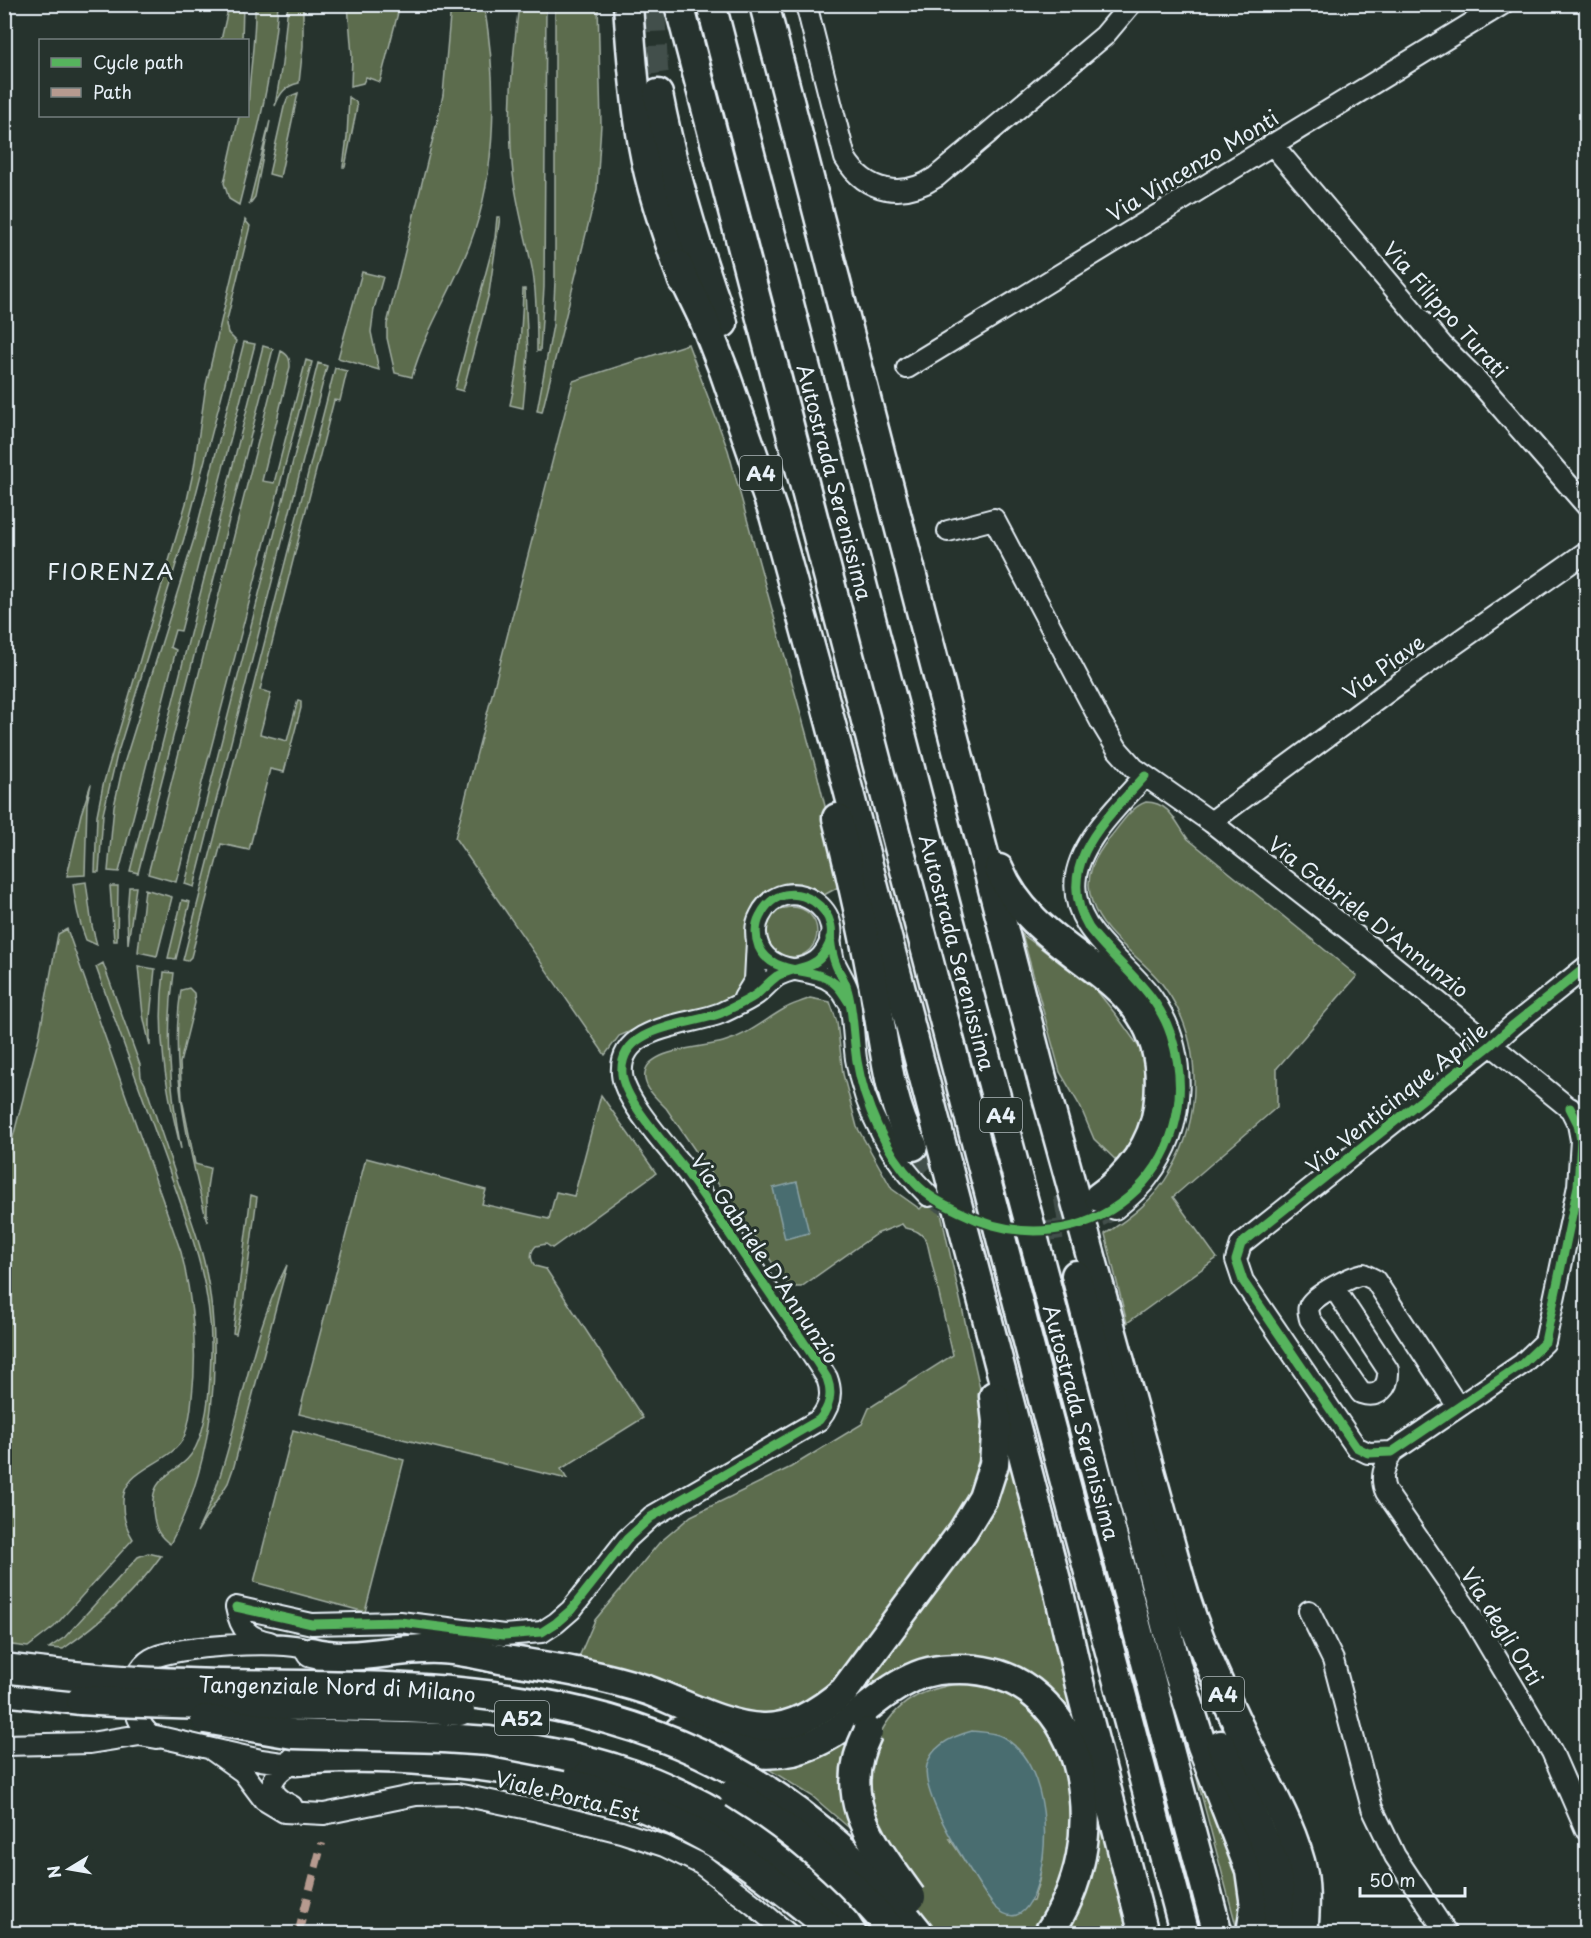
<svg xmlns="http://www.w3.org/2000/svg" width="1591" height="1938" font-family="'Playpen Sans',sans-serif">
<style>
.green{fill:#5c6c4e;stroke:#a2aea3;stroke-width:1.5;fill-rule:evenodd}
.water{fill:#4a6d70;stroke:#89a2a6;stroke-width:1.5}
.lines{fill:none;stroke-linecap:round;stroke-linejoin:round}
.minor-tunnel{stroke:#43504b;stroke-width:20;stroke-dasharray:20 10;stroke-linecap:butt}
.highway-tunnel{stroke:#43504b;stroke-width:28;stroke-dasharray:28 14;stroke-linecap:butt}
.minor-casing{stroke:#e8f1f8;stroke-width:24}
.highway-casing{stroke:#e8f1f8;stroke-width:33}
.minor{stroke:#26332d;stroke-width:20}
.highway{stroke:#26332d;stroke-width:28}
.highway-bridge-casing{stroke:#e8f1f8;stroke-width:33;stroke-linecap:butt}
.highway-bridge{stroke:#26332d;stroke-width:28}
.quiet{stroke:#b69a8f;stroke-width:8;stroke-dasharray:15 8;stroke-linecap:butt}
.cycleway-casing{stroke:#26332d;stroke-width:13}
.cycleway{stroke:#56b35d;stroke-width:9}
.labels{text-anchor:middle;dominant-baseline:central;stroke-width:6;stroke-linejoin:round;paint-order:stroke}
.shield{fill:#26332d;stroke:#aeb8bb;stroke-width:1.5}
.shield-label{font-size:20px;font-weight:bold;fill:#e8f1f8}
.street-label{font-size:21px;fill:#e8f1f8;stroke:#26332d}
.neighbourhood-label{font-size:22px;letter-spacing:1.5px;fill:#e8f1f8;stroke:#26332d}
</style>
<rect width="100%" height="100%" fill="#26332d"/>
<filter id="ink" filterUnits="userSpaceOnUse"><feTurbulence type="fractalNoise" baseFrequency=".0167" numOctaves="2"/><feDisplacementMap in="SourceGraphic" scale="12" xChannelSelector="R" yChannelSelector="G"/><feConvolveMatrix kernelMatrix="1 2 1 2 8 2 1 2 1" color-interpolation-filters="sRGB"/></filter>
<g filter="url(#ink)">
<path class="green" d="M288,4L303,5V46L299,83C285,86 280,93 275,106L282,64Z
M229,5H243L242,40H221Z
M255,5H278C273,73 256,139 239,205L229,199L224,183L239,116H248C248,78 256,42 255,5Z
M348,5H400L380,82L366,77L363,83L351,86L352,56Z
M451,5H484C497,80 498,171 470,244C453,289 425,330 412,377L395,373L387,338V324L438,118L443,95Z
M519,5H546L544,287L540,351H537C537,325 537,299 533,273C527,240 517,208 513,174C507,117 512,61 519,5Z
M555,5H598L601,124L597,189L542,412L537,411L553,325L555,281Z
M298,93L280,177L269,174L284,107L288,97Z
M349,97L356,102L357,107L345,167H343L347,137Z
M270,121L255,197L249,205Z
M497,217H500L489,293L463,391L455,389L495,238Z
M245,220L250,226L226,324L228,333L236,341L186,532L117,755L103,814L99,872H95L97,815L103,785L187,500L194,468L206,385Z
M362,272L383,277L374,309L371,332L379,370L338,358Z
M523,289H525L528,354L523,408L510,405C519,367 522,329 523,289Z
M244,342L255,344L181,631L175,630L170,647L176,650L119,872L108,871L114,806L122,770L194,539Z
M688,344L728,450L816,769L844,884L824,895C797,875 759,882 749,917C746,928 752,942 752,954C753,966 744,982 740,993L721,1005L640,1027L619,1036L605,1055L455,838L573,381Z
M263,346L273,349L138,873L130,871Z
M281,351C289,355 290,359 290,367L262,481L274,483L306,360L312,362L176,882L148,874Z
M318,363L327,366L194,887L185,884Z
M335,368L347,371L340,401L334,400L260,690L271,693L260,734L287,741L298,700L301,701V708L284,772L270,769L249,850L221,844L191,957L187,961L183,960Z
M91,784L87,803L85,875L67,876L81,814Z
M1146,802C1170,802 1176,823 1188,839L1357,976L1277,1068V1107L1173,1197L1217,1258L1127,1323L1105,1234C1130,1218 1155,1199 1170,1172C1203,1117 1203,1041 1165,988C1144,957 1104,939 1092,902C1083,876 1095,856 1111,836C1121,824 1131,807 1146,802Z
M86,882L92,926L97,945L86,940C79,922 75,904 73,884Z
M110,886H118L117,941H114Z
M129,887H136L128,944L127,914Z
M145,889L172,897L157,956L138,952Z
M182,900L190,902L176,959L168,958Z
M767 932a25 25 0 1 1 50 0a25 25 0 1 1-50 0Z
M67,929L181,1252C193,1301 198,1347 192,1397C191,1410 189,1425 184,1437C170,1466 121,1467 123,1504C123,1518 126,1528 133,1539L54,1627L28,1647L4,1644L5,1168L39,1037L58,934Z
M1022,934L1097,991L1117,1016L1142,1051L1149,1109L1120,1164L1094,1139L1080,1106L1060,1072Z
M103,963L140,1065L141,1077L145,1084C157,1119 168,1153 180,1188C189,1213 199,1239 205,1266C224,1355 214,1463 170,1544C160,1537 156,1530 154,1518C145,1467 184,1479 198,1442C209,1415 210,1381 211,1352C213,1284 187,1222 165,1159C142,1095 119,1031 96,967Z
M138,966L155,969L150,1017V1046L143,1015Z
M164,972L174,973C165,1034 170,1089 181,1149C166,1090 156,1033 164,972Z
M189,988L194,993L195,1003L180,1063L182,1099L195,1164L210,1168L207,1188V1222C188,1146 169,1068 181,990Z
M810,998L830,1002L837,1022L843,1074L857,1127L892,1189L920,1209L936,1191L981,1393L986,1426L976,1492L841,1676L824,1693L783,1716L727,1712L579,1657L595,1620L659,1543L691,1516L791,1467L862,1424L869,1408L953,1355L927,1242C921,1232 916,1230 905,1228L902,1224L876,1234L801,1287H789L666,1108C656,1098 640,1085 646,1069C654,1049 705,1047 723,1042C748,1035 763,1021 784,1009C792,1004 802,1002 810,998Z
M601,1095L656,1173L552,1248L546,1244L536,1246C530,1252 530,1259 535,1266L546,1269L643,1418L561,1469L567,1479L299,1414L366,1158L486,1190L482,1204L549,1219L556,1192L574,1196Z
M251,1195L257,1197L243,1304L236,1334L233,1333Z
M287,1265L234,1466L228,1483L197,1532C204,1517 212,1501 217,1485C242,1412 251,1334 287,1265Z
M293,1430L404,1460L365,1612L254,1582Z
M1008,1447L1135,1933H1063L1092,1775L983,1658L835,1720L815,1721Z
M148,1553L161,1556C134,1594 101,1622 63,1649L49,1648L65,1637L138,1557Z
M1170,1677L1246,1895L1238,1933Z
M963,1683L988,1686L1004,1691L1021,1700L1051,1731L1063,1759L1070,1790L1072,1838L1058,1892L1034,1933H863L861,1838L812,1796L757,1762L859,1727L878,1738C896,1700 923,1689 963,1683ZM950,1839L1043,1856L1039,1881L1033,1901L996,1908Z"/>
<path class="water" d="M797,1182L809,1233L785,1239L773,1188Z
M972,1731C982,1732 994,1732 1003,1737C1041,1759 1048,1818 1043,1857C1040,1878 1028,1938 995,1907C986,1897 979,1884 972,1873C958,1851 920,1791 927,1765C932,1745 953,1736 972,1731Z"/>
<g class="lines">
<path class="minor-tunnel" d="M929,1196C947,1206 965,1216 984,1223C1027,1239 1076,1232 1115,1209"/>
<path class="highway-tunnel" d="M651,4L654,69L658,94
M913,1146C948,1213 1034,1230 1099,1197"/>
<g class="minor-casing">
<path id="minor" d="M806,4L845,158C866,193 903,199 936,177L1104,36L1131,4
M1272,144L1442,345L1477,380L1586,505
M907,368L1503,4
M948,531L994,519L1101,722L1118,750L1134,768L1211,822L1373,949L1580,1117
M1211,822L1408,677L1586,552
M830,938C831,946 832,954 834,961C838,971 845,980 848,990C853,1013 853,1036 856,1059C864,1110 892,1161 929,1196
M744,998L755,980L757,941
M1570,1108L1578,1124L1581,1140L1578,1186L1545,1342L1522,1364L1392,1452L1368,1453L1356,1447L1243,1281L1236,1260L1241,1244L1491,1045L1512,1026L1586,967
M1115,1209C1127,1199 1139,1190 1148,1177C1187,1126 1189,1052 1153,999C1126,959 1068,931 1076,876C1082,839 1121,803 1145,776
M1334,1288L1388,1370C1389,1387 1379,1399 1361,1393L1310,1319C1309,1314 1307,1309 1310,1305C1315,1295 1352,1276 1363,1274L1375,1280L1458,1407
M1392,1452C1385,1466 1379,1477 1386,1492L1471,1615L1552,1752L1586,1830
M236,1607L312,1624L400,1622L504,1635L542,1632L556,1623L571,1610L627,1539L651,1517L819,1420C830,1407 833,1394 827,1378C806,1344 783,1313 761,1280C736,1244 712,1207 686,1171C669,1148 624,1101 622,1074C618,1025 689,1026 721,1013C733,1007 746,1002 757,994C764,988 770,981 777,976C792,967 811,970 822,956C857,914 785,865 760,916C755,925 755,937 759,947C773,977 811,965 834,983C841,988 845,997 850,1004
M236,1607C240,1629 248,1638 270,1642
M1309,1611L1333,1660L1372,1808L1395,1856L1447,1934
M4,1745L90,1743L140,1735L157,1738
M212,1750L243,1772L264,1800L284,1812L324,1814L416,1795L457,1794L538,1811L621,1832L664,1846L701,1864L754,1905L788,1934
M295,1761L282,1763L261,1760L151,1735C129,1719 126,1674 151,1659C172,1646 284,1639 306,1649C327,1659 334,1675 338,1697
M292,1806C254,1788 278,1769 304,1757"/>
</g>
<g class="highway-casing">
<g id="highway">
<path d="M628,4C631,52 635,99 643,145C651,192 668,237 683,281"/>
<path d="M679,4L1048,1418L1185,1934"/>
<path id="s1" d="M711,4L958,953L1218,1934"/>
<path d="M764,4L1044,1086L1181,1583C1197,1640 1222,1691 1247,1744C1267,1785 1294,1829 1303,1874C1306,1894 1305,1914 1303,1934"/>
<path d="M658,94C673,172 696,248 723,323"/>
<path d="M677,264L704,320L724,371L774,515L822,690L1057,1584L1080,1686L1144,1934"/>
<path d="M837,818C852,878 865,938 876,999C885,1048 889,1101 913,1146"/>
<path d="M999,869C1041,971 1178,968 1158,1108C1153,1144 1129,1176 1099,1197"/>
<path d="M1076,1275L1177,1668L1202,1746L1250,1870L1255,1906L1251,1934"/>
<path d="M311,1652C353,1663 395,1647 438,1649C458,1649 480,1655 500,1659C550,1667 599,1674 647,1690C682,1703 725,1727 763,1728C794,1729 822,1710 844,1691L963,1531L983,1498L994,1464L997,1422L994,1396"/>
<path d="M4,1691L81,1700"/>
<path d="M679,1731C717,1746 752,1760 793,1751C844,1738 867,1699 912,1678C928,1670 943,1669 960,1669C1025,1669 1066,1713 1080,1773C1092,1828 1081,1887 1048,1934"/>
<path d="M1221,1745L1274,1863L1280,1892L1277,1934"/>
<path d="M568,1756C583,1760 598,1763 613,1768C695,1793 808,1858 852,1934"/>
<path d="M295,1761C341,1756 386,1757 432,1761C528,1768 620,1789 705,1837C753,1864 795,1900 838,1934"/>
</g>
</g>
<use href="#minor" class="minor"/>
<use href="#highway" class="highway"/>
<g class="highway-bridge-casing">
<g id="highway-bridge">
<path id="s2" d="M4,1668C66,1676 127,1682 188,1683C266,1686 345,1683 423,1689C632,1703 789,1765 920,1934"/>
<path d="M81,1700C207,1709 334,1702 460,1711"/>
<path d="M205,1719L293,1734L443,1738L489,1741L568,1756"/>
<path d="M868,1732C834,1800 874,1844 911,1897"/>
<path d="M734,1793C796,1831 849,1878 895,1934"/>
</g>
</g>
<use href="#highway-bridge" class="highway-bridge"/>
<path class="quiet" d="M298,1934L322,1843"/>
<g class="cycleway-casing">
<path id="cycleway" d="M830,938C831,947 832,956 836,965C839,973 845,980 847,989C854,1013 853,1037 857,1061C864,1103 885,1152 915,1183C928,1197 943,1204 960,1212C1084,1276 1214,1168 1171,1035C1156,989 1116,964 1089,928C1052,866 1106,819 1145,776
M1570,1108L1578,1124L1581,1140L1578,1186L1545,1342L1522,1364L1392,1452L1368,1453L1356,1447L1243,1281L1236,1260L1241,1244L1491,1045L1512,1026L1586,967
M236,1607L312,1624L400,1622L504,1635L542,1632L556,1623L571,1610L627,1539L651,1517L819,1420C830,1407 833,1394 827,1378C806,1344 783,1313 761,1280C736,1244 712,1207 686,1171C669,1148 624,1101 622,1074C618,1025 689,1026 721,1013C733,1007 746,1002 757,994C764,988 770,981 777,976C792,967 811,970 822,956C857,914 785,865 760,916C755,925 755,937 759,947C773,977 811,965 834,983C841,988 845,997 850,1004"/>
</g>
<use href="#cycleway" class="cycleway"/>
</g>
</g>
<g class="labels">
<g class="shield">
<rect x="740" y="456" width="42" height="34" rx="4.5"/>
<rect x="980" y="1098" width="42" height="34" rx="4.5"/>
<rect x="1202" y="1677" width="42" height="34" rx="4.5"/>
<rect x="495" y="1701" width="54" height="34" rx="4.5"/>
</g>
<g class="shield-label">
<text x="761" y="473">A4</text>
<text x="1001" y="1115">A4</text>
<text x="1223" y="1694">A4</text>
<text x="522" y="1718">A52</text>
</g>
<g class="street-label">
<text transform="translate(1192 165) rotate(-31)">Via Vincenzo Monti</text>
<text transform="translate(1446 309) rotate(48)">Via Filippo Turati</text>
<text stroke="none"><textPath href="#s1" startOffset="494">Autostrada Serenissima</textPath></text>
<text transform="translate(1383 666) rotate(-36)">Via Piave</text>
<text transform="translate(1369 916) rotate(38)">Via Gabriele D'Annunzio</text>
<text stroke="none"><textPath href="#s1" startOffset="980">Autostrada Serenissima</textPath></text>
<text transform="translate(1396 1097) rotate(-39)">Via Venticinque Aprile</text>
<text transform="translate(766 1258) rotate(56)">Via Gabriele D'Annunzio</text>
<text stroke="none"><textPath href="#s1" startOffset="1466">Autostrada Serenissima</textPath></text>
<text transform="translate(1503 1626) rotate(58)">Via degli Orti</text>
<text stroke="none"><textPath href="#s2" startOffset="334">Tangenziale Nord di Milano</textPath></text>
<text transform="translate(568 1795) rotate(14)">Viale Porta Est</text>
</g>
<g class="neighbourhood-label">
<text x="111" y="570">FIORENZA</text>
</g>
</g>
<rect width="1591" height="1938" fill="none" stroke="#26332d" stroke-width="24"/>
<rect x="12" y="12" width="1567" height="1914" fill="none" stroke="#e8f1f8" stroke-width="2" filter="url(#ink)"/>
<rect x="39" y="39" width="210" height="78" fill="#26332d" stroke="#747f7e" stroke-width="1.5"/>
<rect x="51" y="58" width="30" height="9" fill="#56b35d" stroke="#747f7e" stroke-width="1.5"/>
<text x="93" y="69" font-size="18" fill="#e8f1f8">Cycle path</text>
<rect x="51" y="88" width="30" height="9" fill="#b69a8f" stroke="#747f7e" stroke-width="1.5"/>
<text x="93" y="99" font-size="18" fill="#e8f1f8">Path</text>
<g transform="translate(69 1869) rotate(259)" stroke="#26332d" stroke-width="4.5" paint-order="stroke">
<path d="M0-4.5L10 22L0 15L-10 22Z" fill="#e8f1f8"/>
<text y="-9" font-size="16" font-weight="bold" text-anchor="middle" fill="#e8f1f8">N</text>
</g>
<path d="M1360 1887v9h105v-9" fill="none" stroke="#e8f1f8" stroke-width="3"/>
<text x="1369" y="1887" font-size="18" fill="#e8f1f8" stroke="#26332d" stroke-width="4.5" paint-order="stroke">50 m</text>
</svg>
